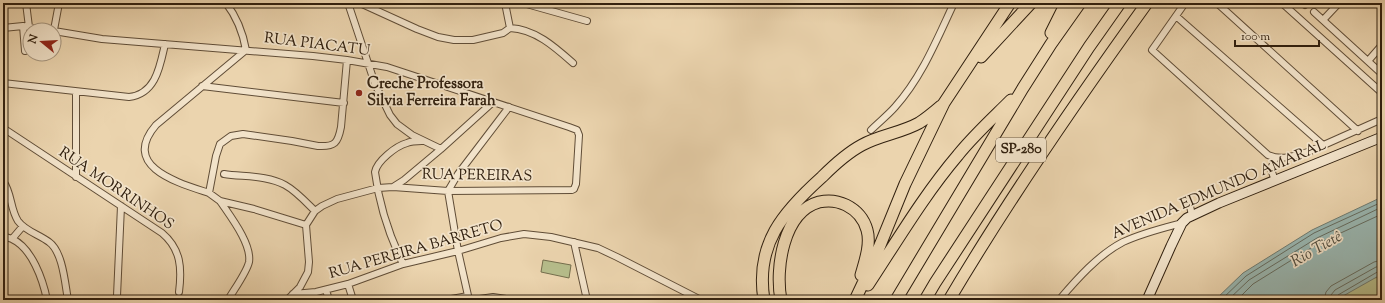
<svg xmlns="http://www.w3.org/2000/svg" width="1385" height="303" font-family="'Sorts Mill Goudy',serif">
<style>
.green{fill:#b6bd8b;stroke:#746e4d}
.water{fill:#99b7b2;stroke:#6f7b71}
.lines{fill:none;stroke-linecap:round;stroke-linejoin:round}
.shore{stroke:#656c60;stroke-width:1}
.street-casing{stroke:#604d37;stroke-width:8}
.secondary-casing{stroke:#31200f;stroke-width:11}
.highway-casing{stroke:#31200f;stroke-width:13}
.street{stroke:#f2e3ca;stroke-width:6}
.secondary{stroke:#f2e3ca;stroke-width:9}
.highway{stroke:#ebd4ae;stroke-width:11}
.poi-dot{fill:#8f2418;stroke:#f2e3ca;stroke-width:1.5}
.labels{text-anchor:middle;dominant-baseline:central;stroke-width:3.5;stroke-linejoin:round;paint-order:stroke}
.shield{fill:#f2e3ca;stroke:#6b5a47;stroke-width:1}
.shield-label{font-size:14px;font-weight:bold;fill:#31200f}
.street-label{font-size:15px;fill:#31200f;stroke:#f2e3ca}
.poi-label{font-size:15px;font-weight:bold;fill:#31200f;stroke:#f2e3ca;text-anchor:start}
.water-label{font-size:16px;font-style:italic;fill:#504d40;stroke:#f2e3ca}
</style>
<rect width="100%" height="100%" fill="#ebd4ae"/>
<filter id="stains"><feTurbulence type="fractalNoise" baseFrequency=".005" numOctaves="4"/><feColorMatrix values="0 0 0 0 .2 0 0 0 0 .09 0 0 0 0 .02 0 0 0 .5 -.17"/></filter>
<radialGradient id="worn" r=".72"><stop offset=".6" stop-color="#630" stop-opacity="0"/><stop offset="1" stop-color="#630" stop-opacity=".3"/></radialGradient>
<path class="green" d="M543,260L571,265L569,278L541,272Z
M1382,277V300H1335L1372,278Z"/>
<path class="water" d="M1382,197V274L1336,300H1215L1243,273L1312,230Z"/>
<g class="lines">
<path class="shore" d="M1221,300L1246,276L1314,233L1382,202
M1228,300L1249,280L1317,238L1382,207
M1237,300L1253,284L1319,243L1382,214
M1324,300L1326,292L1331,286L1374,262L1382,260
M1330,300L1331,295L1335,290L1376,267L1382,266
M1335,300L1338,295L1379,271H1382"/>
<g class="street-casing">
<path id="street" d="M26,3L29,27
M348,3L375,84L390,115L397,124L412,135L441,149
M360,3L417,29L438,37L454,40H473L503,33L510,28
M495,3L498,4L511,3
M505,3L510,28
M523,3L587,21
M1185,3L1152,50L1268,155C1282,161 1293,156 1308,152L1382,119
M1217,3L1358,131
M1282,3L1382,93
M1305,5L1307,3
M1314,12L1382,74
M1176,16L1323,145
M1323,20L1339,3
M23,26L25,51
M3,28L23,26L47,30
M510,28C535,29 555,47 573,63
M54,30L59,3
M54,31L102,39L313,56L347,60L387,67L569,127L577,130L579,135L576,184L574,189L572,190L448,191L393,187
M1368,61L1382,45
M3,83L129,97C156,94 160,66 165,44
M202,86L344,103
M3,128L162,233C181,249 182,268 179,292
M871,130C879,122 888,115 895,107C922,77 937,39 954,3
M1275,158L1271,169L1275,181
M224,174C243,177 267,175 285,185C296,191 306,202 315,211
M76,177V92
M3,181C12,193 10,209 18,221C25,231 40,235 49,242C63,252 65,284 68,300
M209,193C179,183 120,167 156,125L246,50C243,33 236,16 226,3
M220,201C230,216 252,244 249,262C247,272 233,291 228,300
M1189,202L1192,215
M306,225L254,209L220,201L209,193L216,156L220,144L231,136L243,134L292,141L318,146C335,147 338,143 341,127L347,60
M3,236L12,239L23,226
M12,239C32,248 43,280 47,300
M574,242L587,300
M403,264C389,235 379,204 375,172C377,161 396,146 407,143C411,141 417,141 422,141
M348,284L353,300
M326,290L329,300
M293,294L316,292L348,284L403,264L458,251L501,238L524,234L551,237L598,248L617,257L701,300
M117,296L121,206
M287,300L300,287L308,272L309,262L306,225L315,211L322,206L337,199L378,188L393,187L404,180L441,149L493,102
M446,300L468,296
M469,300L458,251L448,191L458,174L509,107
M473,300L493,297L514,300
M1059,300C1077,279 1098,255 1123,242C1142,233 1163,228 1182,223"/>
</g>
<g class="secondary-casing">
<path id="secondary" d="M1147,300L1171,246L1182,223L1187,218L1219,203L1382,137"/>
</g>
<g class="highway-casing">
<path id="highway" d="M1051,33L1066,3
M981,57L1031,3
M868,285C897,241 924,195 958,155C974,135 993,118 1011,100
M764,300C755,244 783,212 822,177C834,165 847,153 862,145C880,135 901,133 919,123C927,118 934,112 941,106
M781,300C775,269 783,212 819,202C828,200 838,201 846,205C856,210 864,219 867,230C871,244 865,261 861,275
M855,300L874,260L905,184L944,103L1010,3
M896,300L1023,88L1051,44L1080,3
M925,300L935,283L1089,47L1120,3
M949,300C1010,197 1077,100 1147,3"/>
</g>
<use href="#street" class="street"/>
<use href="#secondary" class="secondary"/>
<use href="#highway" class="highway"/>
</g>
<circle class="poi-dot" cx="359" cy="93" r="4"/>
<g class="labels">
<rect class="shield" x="996" y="138" width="50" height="24" rx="3"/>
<g class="shield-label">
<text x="1021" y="150">SP-280</text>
</g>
<g class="street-label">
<text transform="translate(317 45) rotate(7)">RUA PIACATU</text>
<text transform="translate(477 176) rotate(1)">RUA PEREIRAS</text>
<text transform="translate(116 189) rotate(34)">RUA MORRINHOS</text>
<text transform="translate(1219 190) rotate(-23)">AVENIDA EDMUNDO AMARAL</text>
<text transform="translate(416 250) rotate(-16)">RUA PEREIRA BARRETO</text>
</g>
<g class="poi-label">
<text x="367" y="84">Creche Professora<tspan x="367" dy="17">Silvia Ferreira Farah</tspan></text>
</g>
<g class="water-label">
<text transform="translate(1317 250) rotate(-30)">Rio Tietê</text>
</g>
</g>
<rect width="1385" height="303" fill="none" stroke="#ebd4ae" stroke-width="16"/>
<rect x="4" y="4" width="1377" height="295" fill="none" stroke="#31200f" stroke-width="2"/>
<rect x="8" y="8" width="1369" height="287" fill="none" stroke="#31200f"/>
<g transform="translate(42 42) rotate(288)"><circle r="19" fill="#f2e3ca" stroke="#a5957f"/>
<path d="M0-3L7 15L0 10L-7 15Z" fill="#8f2418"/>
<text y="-6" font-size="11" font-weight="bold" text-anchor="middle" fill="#31200f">N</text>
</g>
<path d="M1235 40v6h84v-6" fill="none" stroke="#31200f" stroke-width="2"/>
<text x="1241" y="40" font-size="12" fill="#31200f" stroke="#f2e3ca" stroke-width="3" paint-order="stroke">100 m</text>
<rect width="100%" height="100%" filter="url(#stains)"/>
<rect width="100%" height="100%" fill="url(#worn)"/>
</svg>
